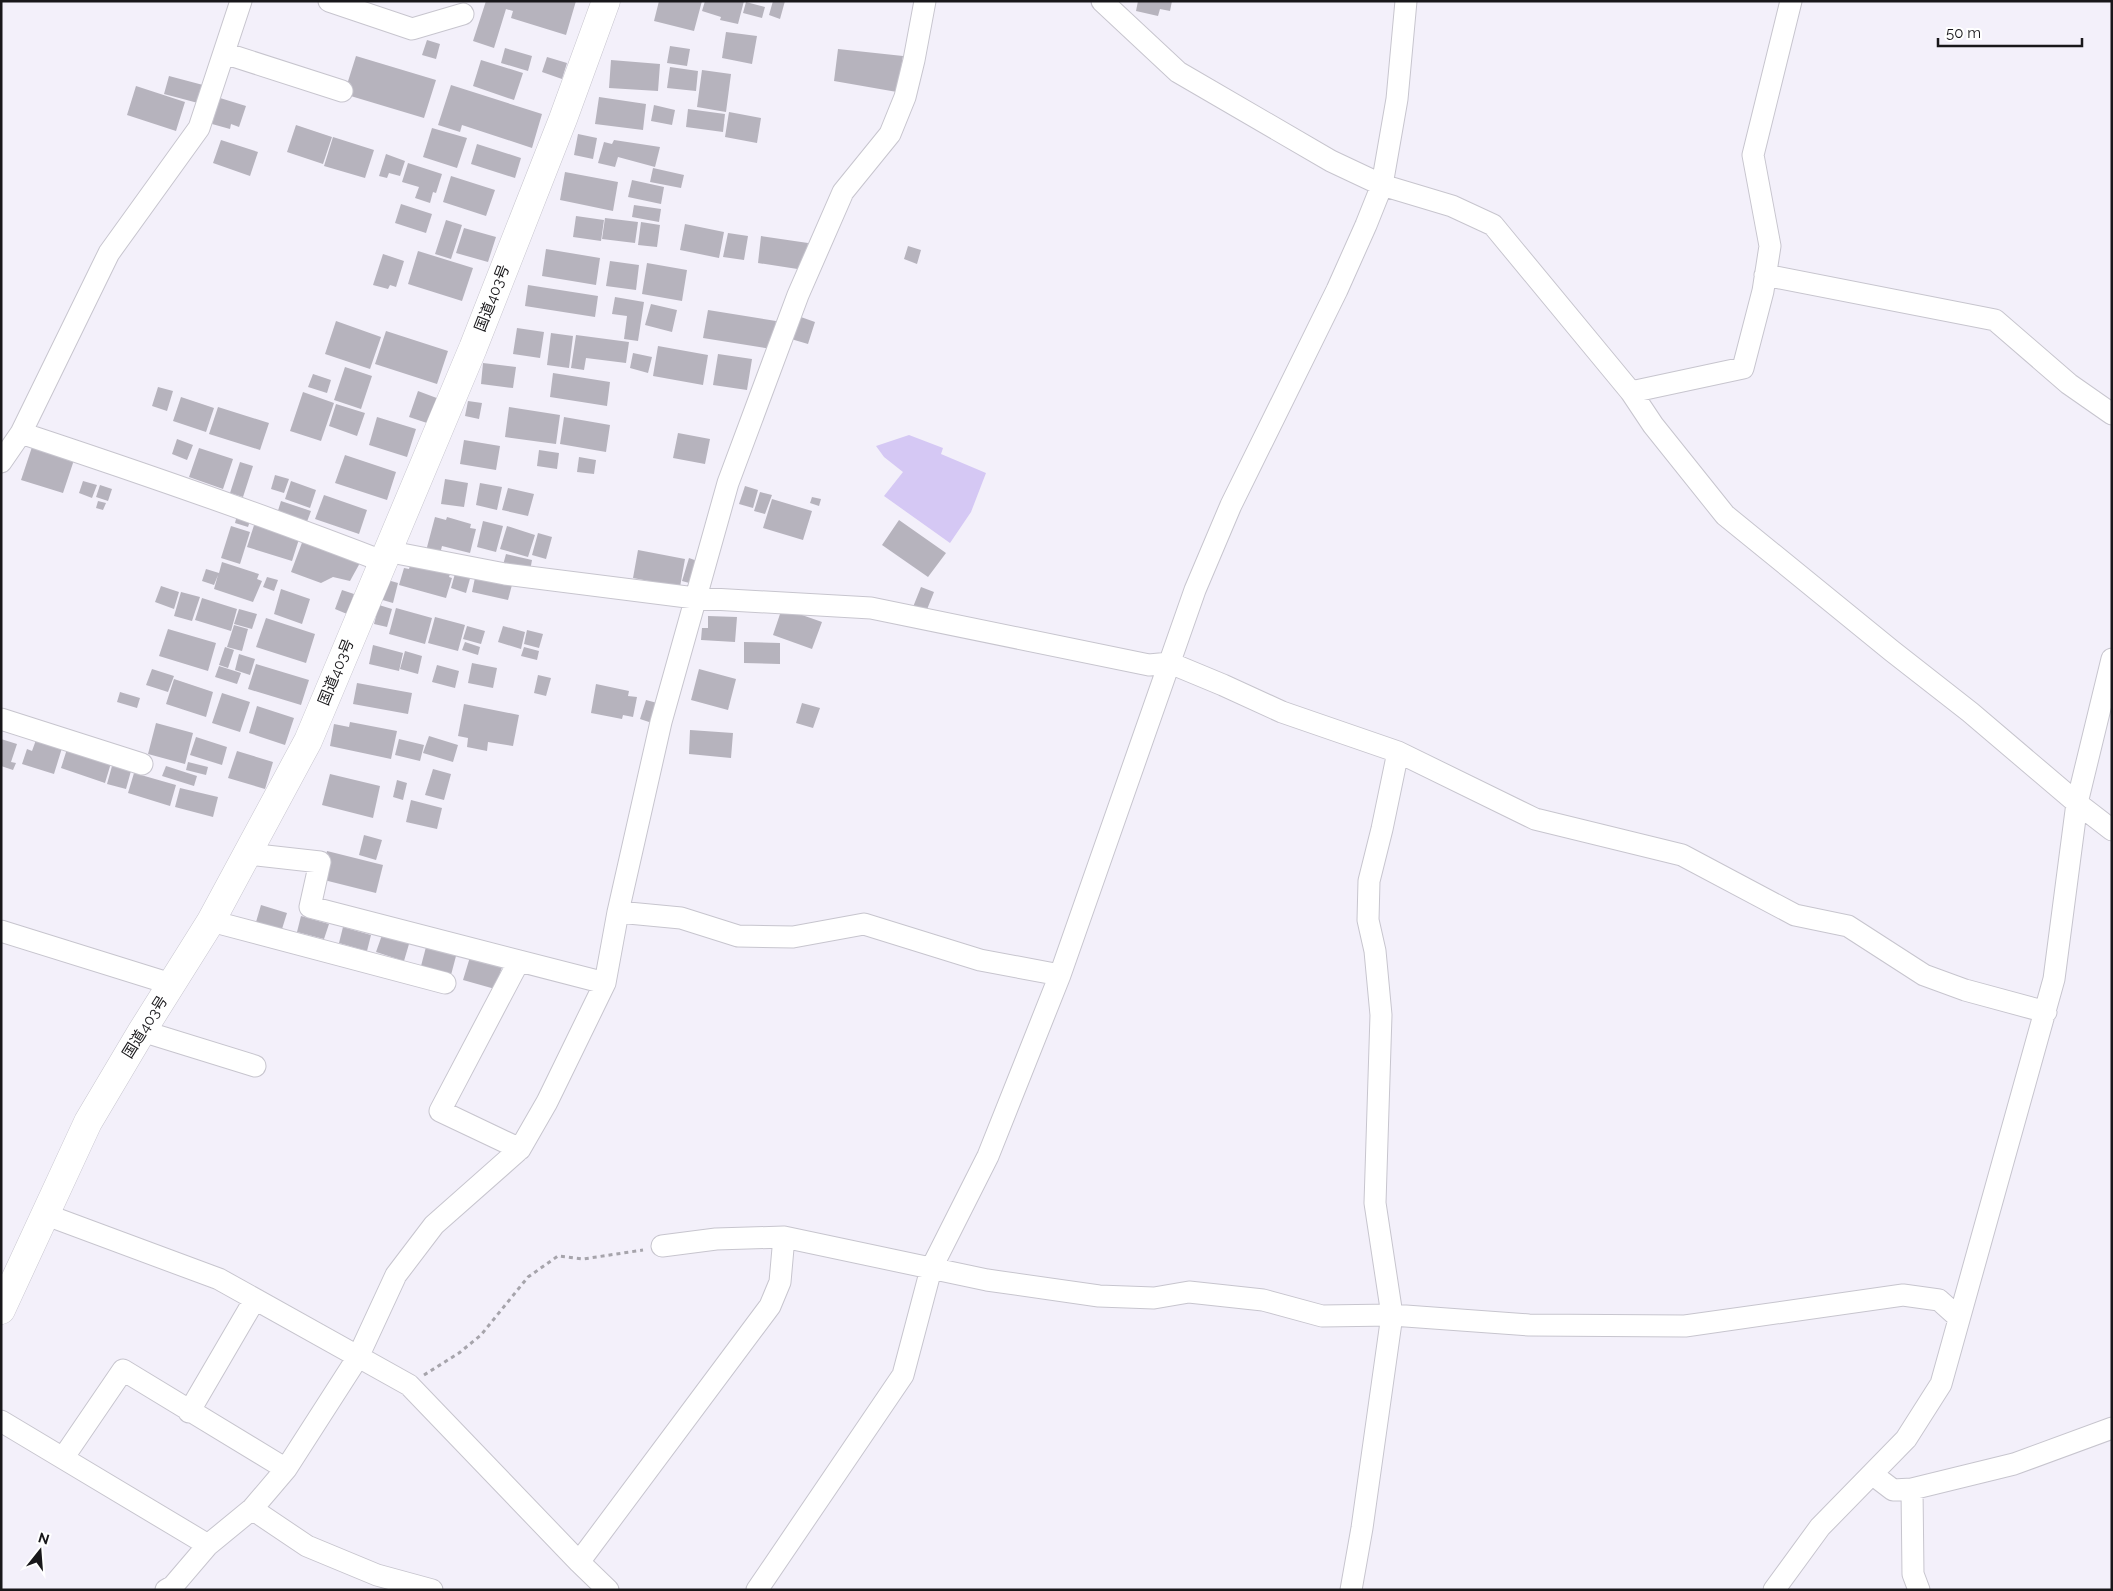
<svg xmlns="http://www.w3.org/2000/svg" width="2113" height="1591" font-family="Raleway,'Noto Sans JP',sans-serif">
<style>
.green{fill:#d5c8f4}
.building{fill:#b6b3bd}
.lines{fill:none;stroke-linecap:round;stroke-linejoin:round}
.minor-casing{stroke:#c7c5ce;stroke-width:23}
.highway-casing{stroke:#c7c5ce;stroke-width:29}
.path{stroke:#a6a4ab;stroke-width:3;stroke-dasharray:4 4;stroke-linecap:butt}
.minor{stroke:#fff;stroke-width:21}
.highway{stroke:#fff;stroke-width:28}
.labels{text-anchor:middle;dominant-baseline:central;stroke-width:4;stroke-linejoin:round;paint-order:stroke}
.street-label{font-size:15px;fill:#18171a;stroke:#fff}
</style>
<rect width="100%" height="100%" fill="#f3f0fa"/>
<path class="green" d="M909,435L943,448L941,454L986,473L971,512L950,543L884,496L903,472L884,457L876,446Z"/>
<path class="building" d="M486,1H576L566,35L511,18L513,11L506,9L494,48L473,41Z
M659,1H702L694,31L654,21Z
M705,1H744L738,24L720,20L721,17L702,11Z
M773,1H785L780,19L769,15Z
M1138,1H1172L1170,11L1160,9L1158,16L1136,11Z
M746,2L765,7L762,18L743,13Z
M726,32L757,36L752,64L722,58Z
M427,40L440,44L436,59L422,55Z
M670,46L690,49L687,66L667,63Z
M505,48L532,56L528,71L501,63Z
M838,49L903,56L897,92L834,81Z
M356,56L436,80L424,118L344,94Z
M547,57L567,63L562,79L542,72Z
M481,60L523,73L514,100L473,86Z
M611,60L660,64L658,91L609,88Z
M670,67L698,71L696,91L667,88Z
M702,70L731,74L726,112L697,107Z
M169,76L203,85L198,103L164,94Z
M451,85L542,114L532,148L462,125L460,132L438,125Z
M136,86L185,102L176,131L127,115Z
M599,97L646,104L643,130L595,124Z
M220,98L246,106L239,127L231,124L230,129L212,124Z
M654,105L675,110L672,125L651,121Z
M688,109L725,114L723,132L686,127Z
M729,112L761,118L757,143L725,137Z
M296,125L332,137L323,164L287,152Z
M432,128L467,138L457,168L423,157Z
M578,134L597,138L593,159L574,155Z
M333,137L374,150L365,178L324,166Z
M221,140L258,152L250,176L213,163Z
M614,140L660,147L655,167L618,157L615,167L598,163L604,142L612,144Z
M477,144L521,158L515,178L471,164Z
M386,154L405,161L400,176L389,173L387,178L379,176Z
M408,163L442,174L436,193L433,192L430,203L415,198L419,187L402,182Z
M653,168L684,175L681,188L650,182Z
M565,172L618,182L613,211L560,200Z
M451,176L495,190L486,216L443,202Z
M632,180L664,187L661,204L628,197Z
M401,204L432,214L426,233L395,223Z
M634,205L661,209L659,222L632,217Z
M576,216L604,220L601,241L573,237Z
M605,218L638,222L635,243L602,239Z
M446,220L462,225L451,259L435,254Z
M641,222L660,225L657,247L638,245Z
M685,224L724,232L719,258L680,250Z
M464,228L496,237L488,262L456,253Z
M728,233L748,236L744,260L723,257Z
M761,236L808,243L804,270L758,263Z
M908,246L921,250L917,264L904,259Z
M546,249L600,258L596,285L542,276Z
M418,251L473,268L462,301L408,284Z
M383,254L404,261L396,287L390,285L388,289L373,285Z
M610,261L639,265L636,290L606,286Z
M647,263L687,270L682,301L642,294Z
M528,285L598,296L595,317L525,306Z
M615,297L644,302L638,341L624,339L627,316L612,314Z
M651,304L677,310L672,332L645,325Z
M708,310L776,321L772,349L703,338Z
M798,316L815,322L808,344L791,339Z
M336,321L381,337L370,369L325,354Z
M517,328L544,332L540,358L513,354Z
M386,331L448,351L437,384L375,364Z
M551,333L573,336L569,368L547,365Z
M576,335L629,342L626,363L586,358L584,370L571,368Z
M658,346L708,355L703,385L653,376Z
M633,353L652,357L648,373L630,368Z
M718,354L752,359L747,390L713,385Z
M483,363L516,367L513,388L481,384Z
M345,367L372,376L361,409L334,400Z
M553,373L610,382L607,406L550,397Z
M313,374L331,380L327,393L308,387Z
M158,387L173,391L167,411L152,406Z
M418,391L442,400L433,425L409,417Z
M303,392L334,403L321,441L290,431Z
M181,397L214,408L206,432L173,421Z
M468,401L482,403L479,419L465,416Z
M336,404L365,413L357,436L329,426Z
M218,407L269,423L260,450L209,434Z
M509,407L560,415L556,444L505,437Z
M377,417L416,429L407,457L369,445Z
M564,417L610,425L606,452L560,444Z
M678,433L710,439L705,464L673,458Z
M177,439L193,445L187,460L172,454Z
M464,440L500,446L496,470L460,464Z
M32,447L74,460L63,493L21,480Z
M199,448L233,459L223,489L189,477Z
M539,450L559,453L557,469L537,466Z
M345,455L396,472L387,500L335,483Z
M579,457L596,460L594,474L577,472Z
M240,462L253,466L243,497L230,493Z
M275,475L289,479L284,493L271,489Z
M445,479L468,483L464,507L441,504Z
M83,481L97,485L92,498L79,493Z
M291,481L316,490L310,508L285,499Z
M480,483L502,487L497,510L476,505Z
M100,485L112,489L108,501L96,497Z
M745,486L758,490L753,508L739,504Z
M508,488L534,494L528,516L502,510Z
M760,492L772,495L765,514L754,511Z
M324,495L367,510L359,534L315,519Z
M812,497L821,499L819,506L810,503Z
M772,499L812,511L803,540L763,528Z
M98,501L106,503L103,510L96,508Z
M281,501L311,511L305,527L276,517Z
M238,511L252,515L248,527L235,523Z
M435,517L446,520L447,517L471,524L470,528L476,529L470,553L442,546L440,554L426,551Z
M256,519L301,533L292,561L247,547Z
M899,520L946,553L928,577L882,545Z
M483,521L503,526L496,552L477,547Z
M231,526L250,532L240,564L221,558Z
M507,526L535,535L528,557L500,549Z
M538,533L552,537L546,559L532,555Z
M303,540L361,561L350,581L333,577L321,583L291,572Z
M638,550L685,559L680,587L633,578Z
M506,554L532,560L530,571L503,565Z
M689,558L700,562L693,584L682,581Z
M222,562L259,574L257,579L262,581L253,602L214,589L218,575L214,585L202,581L206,569L219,573Z
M411,562L450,574L449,577L452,578L446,598L399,585L404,568L409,569Z
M456,570L471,575L466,593L451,588Z
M476,573L513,581L508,600L472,592Z
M267,577L278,580L274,591L263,587Z
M384,579L398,583L393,603L379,599Z
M161,586L179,592L174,609L155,602Z
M921,587L934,592L926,612L913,607Z
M281,589L310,599L302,624L274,614Z
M342,590L354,594L347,614L335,609Z
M181,592L200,597L192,621L174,616Z
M202,598L237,609L231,631L195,620Z
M379,605L392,609L387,627L374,624Z
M396,608L432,618L425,644L389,634Z
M782,608L822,622L812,649L773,635Z
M239,609L257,614L252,629L234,624Z
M708,616L737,617L735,642L701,640L702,628H708Z
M435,617L465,625L458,651L428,643Z
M266,618L315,634L306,663L256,647Z
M234,625L248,629L242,651L227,647Z
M467,626L485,631L481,644L463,639Z
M503,626L525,632L521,649L498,642Z
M168,629L216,643L208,671L159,656Z
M527,630L543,634L539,648L524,644Z
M465,642L480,647L478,655L462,650Z
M744,642L780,643V664L744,663Z
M373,645L403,653L399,671L369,664Z
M225,647L234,650L228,668L219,665Z
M524,647L539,651L537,660L521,656Z
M405,651L422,656L418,674L400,669Z
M239,654L255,659L250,675L235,670Z
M472,663L497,668L493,688L468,683Z
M256,664L309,680L301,705L248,689Z
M437,665L459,671L455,688L432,682Z
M219,666L241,673L237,684L215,677Z
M152,669L174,676L168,692L146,685Z
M699,669L736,679L728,710L691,700Z
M538,675L551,678L546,696L534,693Z
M174,679L213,692L206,717L166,704Z
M357,683L412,693L408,714L353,704Z
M596,684L629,691L628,696L637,697L633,717L623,715L622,719L591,713Z
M120,692L140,698L137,708L117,702Z
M222,693L250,702L240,732L212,723Z
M646,700L661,704L655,724L640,719Z
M802,703L820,708L813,728L796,723Z
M464,704L519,715L513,746L488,742L487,751L467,747L468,738L458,736Z
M257,706L294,718L285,745L249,733Z
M350,722L397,731L391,759L330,746L334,724L349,727Z
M156,723L193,733L185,764L148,754Z
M690,730L733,733L731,758L689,754Z
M429,736L458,745L453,762L423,753Z
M196,737L227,747L222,765L190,755Z
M1,739L17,744L11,762L16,763L13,770L1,766Z
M399,739L424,745L420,761L395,755Z
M36,740L62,748L54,774L22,764L27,749L32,751Z
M67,749L111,763L105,783L61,768Z
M237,751L273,762L265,789L228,778Z
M188,762L208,767L206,775L186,770Z
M112,766L131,771L126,789L107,784Z
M166,766L197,776L194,786L162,776Z
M433,769L451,774L444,800L425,795Z
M134,773L176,785L170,806L128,793Z
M330,774L380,786L373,818L322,805Z
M397,780L407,783L403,800L393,797Z
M180,788L218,797L213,817L175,807Z
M411,800L442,808L437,829L406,822Z
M364,835L382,840L376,860L359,855Z
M327,851L383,865L376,893L320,879Z
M261,905L287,913L282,929L256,922Z
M301,916L329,924L324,939L297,932Z
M343,927L371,935L367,951L339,943Z
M382,935L409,944L404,961L376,952Z
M426,947L456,956L451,975L421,966Z
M470,957L502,967L495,989L463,980Z"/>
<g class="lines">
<g class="minor-casing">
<path id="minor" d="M329,1L412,29L463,14
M1102,1L1178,72L1331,161L1382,185L1452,206L1493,225L1631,392L1653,425L1725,515L1892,651L1970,712L2077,803L2112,830
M224,53L342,91
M1765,275L1995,320L2069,384L2112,414
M1631,392L1743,368L1763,291L1770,246L1753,155L1791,1
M21,433C142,473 263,515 382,561
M1,462L21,433L109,253L199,128L241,1
M386,551L505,574L695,598L871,608L1149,665L1170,663L1223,685L1282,712L1398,752L1535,819L1682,855L1795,915L1848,926L1924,975L1965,990L2046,1012
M1,719L142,764
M249,854L320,862L310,907L605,983
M618,912L681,918L738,936L793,937L864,924L980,960L1060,975
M211,921L445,983
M1,931L171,984
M519,961L440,1111L520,1149
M142,1031L255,1066
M44,1214L219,1279L409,1385L579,1562L608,1590
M662,1246L716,1239L784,1237L987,1280L1099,1296L1154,1298L1189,1292L1263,1300L1322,1316L1392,1315L1529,1325L1685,1326L1903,1295L1939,1300L1959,1318
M189,1412L255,1299
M1,1421L208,1545L252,1509L286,1469L358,1357L396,1275L434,1225L520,1149L547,1102L605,983L618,912L661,722L728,483L798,295L843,192L890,134L905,97L914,60L925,1
M63,1458L123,1370L286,1469
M1872,1474L1893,1490L1912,1489L2014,1464L2112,1428
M1912,1489L1913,1574L1919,1590
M252,1509L307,1546L377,1575L432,1590
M579,1562L770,1306L780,1282L784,1237
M166,1590L173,1586L208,1545
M757,1590L903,1375L931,1269L988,1156L1060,975L1195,590L1231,505L1337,290L1366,225L1382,185L1397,99L1406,1
M1351,1590L1362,1528L1392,1315L1375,1203L1381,1015L1375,951L1368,920L1369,881L1382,829L1398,752
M1774,1590L1820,1527L1906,1439L1941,1384L2054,979L2077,803L2112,659"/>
</g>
<g class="highway-casing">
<path id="highway" d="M1,1310L88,1122L142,1031L211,921L308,741L473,348L563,119L606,1"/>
</g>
<path class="path" d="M424,1375L459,1353L481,1335L528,1277L558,1256L583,1259L643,1250"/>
<use href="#minor" class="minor"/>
<use href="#highway" class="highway"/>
</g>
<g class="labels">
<g class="street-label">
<text transform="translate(492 298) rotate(-69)">国道403号</text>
<text transform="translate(336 672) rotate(-68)">国道403号</text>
<text transform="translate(145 1027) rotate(-58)">国道403号</text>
</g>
</g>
<rect width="2113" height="1591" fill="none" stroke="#18171a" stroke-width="5"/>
<g transform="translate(40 1551) rotate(17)" stroke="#ffffff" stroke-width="4" paint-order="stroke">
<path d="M0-4L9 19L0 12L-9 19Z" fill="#18171a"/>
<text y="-8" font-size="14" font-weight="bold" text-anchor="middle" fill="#18171a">N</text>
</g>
<path d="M1938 38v8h144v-8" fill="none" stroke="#18171a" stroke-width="2.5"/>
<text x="1946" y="38" font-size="15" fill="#18171a" stroke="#ffffff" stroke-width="4" paint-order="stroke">50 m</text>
</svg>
